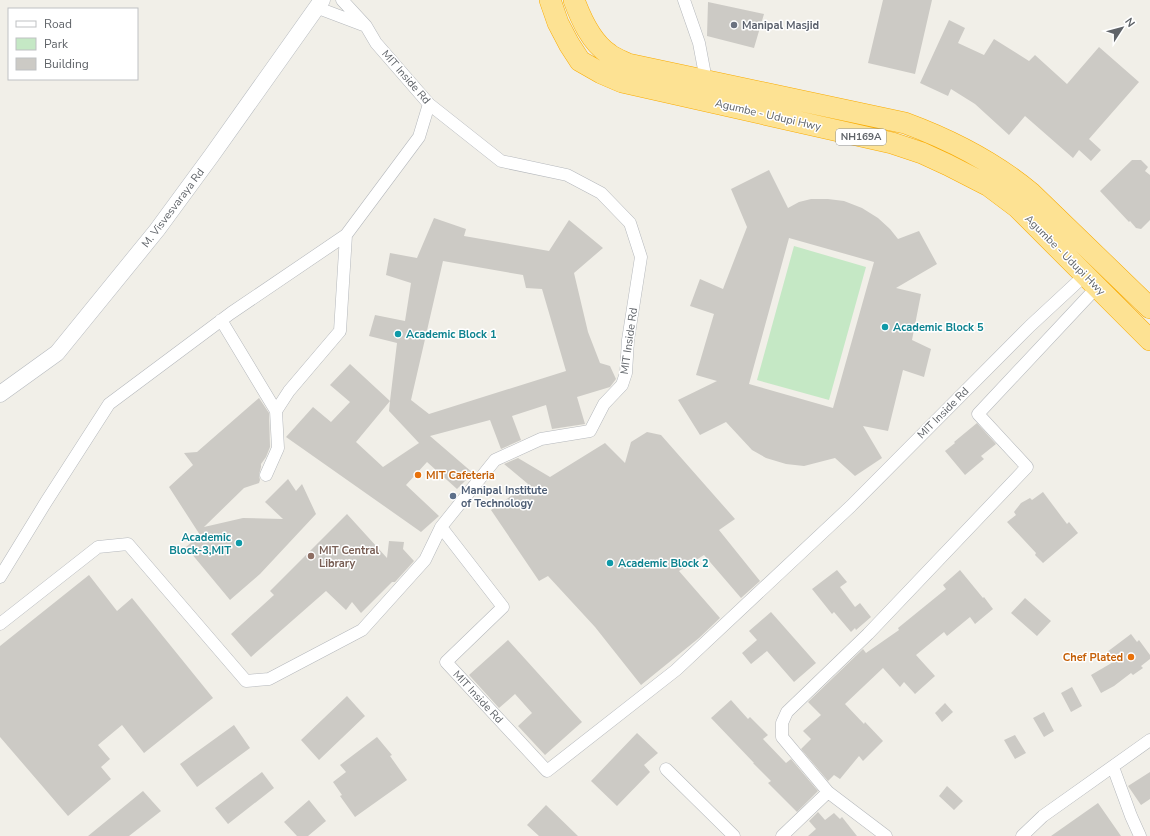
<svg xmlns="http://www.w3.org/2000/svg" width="1150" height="836" font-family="'Nunito Sans',sans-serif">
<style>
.green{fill:#c5e8c5}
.building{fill:#cccac5;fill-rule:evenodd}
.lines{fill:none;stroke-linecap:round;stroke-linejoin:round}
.street-casing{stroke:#b5b8bc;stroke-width:13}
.secondary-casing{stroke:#b6babf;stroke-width:17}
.highway-casing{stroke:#f9ab00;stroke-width:22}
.street{stroke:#fff;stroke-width:12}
.secondary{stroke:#fff;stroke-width:16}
.highway{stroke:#fde293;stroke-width:21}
.worship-dot{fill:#6b7280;stroke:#fff;stroke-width:1.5}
.culture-dot{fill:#0f9aa8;stroke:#fff;stroke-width:1.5}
.food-dot{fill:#e8710a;stroke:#fff;stroke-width:1.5}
.service-dot{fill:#5c6f8a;stroke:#fff;stroke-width:1.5}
.education-dot{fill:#8d6e63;stroke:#fff;stroke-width:1.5}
.labels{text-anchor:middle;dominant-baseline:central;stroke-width:3;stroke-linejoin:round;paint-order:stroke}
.shield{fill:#fff;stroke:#8f9295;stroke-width:1}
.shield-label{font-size:10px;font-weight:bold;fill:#5f6368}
.worship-label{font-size:11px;font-weight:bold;fill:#5b616d;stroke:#fff;text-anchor:start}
.street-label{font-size:11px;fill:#5f6368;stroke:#fff}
.culture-label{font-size:11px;font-weight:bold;fill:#0d838f;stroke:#fff;text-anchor:start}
.food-label{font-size:11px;font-weight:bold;fill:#c56008;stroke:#fff;text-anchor:start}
.service-label{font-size:11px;font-weight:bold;fill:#4e5e75;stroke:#fff;text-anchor:start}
.education-label{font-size:11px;font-weight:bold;fill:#785e54;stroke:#fff;text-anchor:start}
</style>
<rect width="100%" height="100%" fill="#f1efe8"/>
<path class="green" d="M794,246L866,267L829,400L757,380Z"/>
<path class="building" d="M883,0H932L915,74L868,63Z
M708,2L764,14L754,48L707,36Z
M949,20L965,28L958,43L984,55L994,39L1029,61L1035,55L1067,84L1099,47L1139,82L1089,139L1101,150L1091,161L1079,150L1073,158L1025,116L1009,135L975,104L951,89L948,96L920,83Z
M1132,160H1141L1148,167L1145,171L1150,175V220L1141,229L1136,228L1130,221L1129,222L1100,191Z
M769,170L788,208L799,202L811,199H828L844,201L862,208L878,218L890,229L898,239L919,231L937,264L896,288L921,294L912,340L931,349L924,377L903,370L888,431L863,426L882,458L855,476L835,458L804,466L786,464L766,458L752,450L726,422L700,435L678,400L717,381L696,375L714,314L690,306L700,279L723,289L747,227L731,189ZM789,238L874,262L833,408L749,384Z
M434,218L466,229L464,236L549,251L569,220L603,248L574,273L588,332L600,363L610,366L616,379L610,387L577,397L585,424L552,429L546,405L512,416L521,440L501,449L490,420L430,436L473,473L457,489L427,462L406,485L439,516L421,532L286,437L313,407L331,422L350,402L330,385L350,364L390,401L397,343L369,336L375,315L405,321L411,283L386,275L390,253L417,258ZM443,261L523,275L526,288L542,289L566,371L429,414L411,400ZM390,401L389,411L419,443L383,467L356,442Z
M259,398L269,413L270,447L266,457L261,464V467L259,475L260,480L259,483L244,488L204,527L243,518L283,519L265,502L288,479L296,491L302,484L316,514L260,574L230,600L186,547L200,535L169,487L193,465L184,453L197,452Z
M977,423L996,444L981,456L984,459L965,475L945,451L955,443L954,442Z
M647,432L661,435L735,519L719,530L760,581L741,598L704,555L679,571L720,618L699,638L641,685L595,627L548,576L539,581L491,510L528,484L504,464L518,458L550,477L605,443L625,463L631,442Z
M1043,492L1067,524L1069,522L1078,533L1043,563L1035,555L1036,553L1007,522L1016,515L1014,512L1021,503L1030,498L1032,500Z
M347,514L387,558L389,541L404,542L403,549L414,561L395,582H392L361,613L352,602L346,610L326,591L251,657L231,634L274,595L270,591Z
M837,570L847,582L840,587L855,607L860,603L871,617L856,630L855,628L851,632L834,612L832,614L812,589Z
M960,570L983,598L984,597L993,609L975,624L970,617L947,636L944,632L916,655L935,676L915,694L904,682L900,687L883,668L845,704L864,724L865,722L883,741L863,761L859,756L840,779L834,775L828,781L801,749L811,739L803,731L821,715L808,702L863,649L866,653L899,630L898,628L946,589L943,585Z
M89,575L117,611L132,598L213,698L144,753L122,725L98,745L110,759L101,767L111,779L68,816L0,737V646Z
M1025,598L1051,621L1037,636L1011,613Z
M771,612L816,663L794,682L767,651L751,664L742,653L757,640L749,631Z
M1131,634L1137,642L1139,640L1150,655V659L1141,666L1143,668L1133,675L1131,673L1114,686L1101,693L1091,675L1115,661L1107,652Z
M508,640L582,722L545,755L518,726L532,713L515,694L499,708L469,675Z
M1072,687L1082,706L1071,712L1061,693Z
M347,696L365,716L319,760L301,740Z
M731,700L748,719L750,717L768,735L763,739L786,763L791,759L818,791L797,812L768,783L771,781L753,763H754L711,718Z
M945,703L953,712L942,722L935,713Z
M1044,712L1054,731L1044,737L1033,718Z
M234,725L250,748L197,787L180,764Z
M637,733L658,753L644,765L650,772L617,806L591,781Z
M1015,735L1026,753L1015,759L1004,740Z
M377,737L392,755L390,756L407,780L355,817L340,796L342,795L333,782L346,772L340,765Z
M262,772L274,788L228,824L215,808Z
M1150,772V799L1141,805L1128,786Z
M947,786L963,801L954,810L939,796Z
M143,791L161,811L129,836H88Z
M309,800L326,821L308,836H297L284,822Z
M1098,803L1121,836H1051Z
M546,805L578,836H539L527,825Z
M818,812L825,820L834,813L840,819L842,817L857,836H808L816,829L809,821Z"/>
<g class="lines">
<g class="street-casing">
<path id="street" d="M342,0L366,26L376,43L429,104L501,161L567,175L601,193L630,223L641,257L628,340L626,373L622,385L604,404L590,431L541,439L495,460L441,527L503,607L446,662L547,771L676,670L851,506L1030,326L1085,275
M684,0L699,43L706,80
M318,8L363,25
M221,320L276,411
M266,475L278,448L276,411L289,391L340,331L346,235
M0,577L46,502L109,404L231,313L346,235L419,137L429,104
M0,624L98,547L128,544L246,681L269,679L362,630L425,560L441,527
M1113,767L1131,816L1140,836
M666,769L734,836
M782,836L828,792
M886,836L828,792L782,737V723L787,712L868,634L1027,467L978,414L1097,287
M1022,836L1043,816L1150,740"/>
</g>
<g class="secondary-casing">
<path id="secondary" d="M0,394L57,353L157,230L212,155L322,0"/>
</g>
<g class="highway-casing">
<path id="highway" d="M550,0L558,23L569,44L580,61L601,73L622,82L892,143L922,153L948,165L989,186L1017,207L1150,340
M574,0C581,19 591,42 609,54C614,58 622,61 628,64L905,123C951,140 993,161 1031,193L1150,308"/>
</g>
<use href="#street" class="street"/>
<use href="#secondary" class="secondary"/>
<use href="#highway" class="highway"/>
</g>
<circle class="worship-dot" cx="734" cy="25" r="4"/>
<g class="culture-dot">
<circle cx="885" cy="327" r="4"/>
<circle cx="398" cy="334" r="4"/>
<circle cx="239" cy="543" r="4"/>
<circle cx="610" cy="563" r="4"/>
</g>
<g class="food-dot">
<circle cx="418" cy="475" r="4"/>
<circle cx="1131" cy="657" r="4"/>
</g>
<circle class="service-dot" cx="453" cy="496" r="4"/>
<circle class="education-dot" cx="311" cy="556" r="4"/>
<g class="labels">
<rect class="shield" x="836" y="129" width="50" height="16" rx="3"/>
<g class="shield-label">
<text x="861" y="137">NH169A</text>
</g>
<g class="worship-label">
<text x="742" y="25">Manipal Masjid</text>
</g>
<g class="street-label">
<text transform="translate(406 77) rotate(49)">MIT Inside Rd</text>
<text transform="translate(768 115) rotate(13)">Agumbe - Udupi Hwy</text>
<text transform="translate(173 208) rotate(-53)">M. Visvesvaraya Rd</text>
<text transform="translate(1065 255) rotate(45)">Agumbe - Udupi Hwy</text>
<text transform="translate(629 341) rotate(-82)">MIT Inside Rd</text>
<text transform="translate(943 413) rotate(-45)">MIT Inside Rd</text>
<text transform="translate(478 697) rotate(47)">MIT Inside Rd</text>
</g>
<g class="culture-label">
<text x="893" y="327">Academic Block 5</text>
<text x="406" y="334">Academic Block 1</text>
<text x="231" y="537" text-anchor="end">Academic<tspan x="231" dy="13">Block-3,MIT</tspan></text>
<text x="618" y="563">Academic Block 2</text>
</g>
<g class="food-label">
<text x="426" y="475">MIT Cafeteria</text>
<text x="1123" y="657" text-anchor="end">Chef Plated</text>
</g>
<g class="service-label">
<text x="461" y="490">Manipal Institute<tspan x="461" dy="13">of Technology</tspan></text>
</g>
<g class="education-label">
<text x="319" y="550">MIT Central<tspan x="319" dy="13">Library</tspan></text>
</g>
</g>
<rect x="8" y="8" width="130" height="72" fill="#ffffff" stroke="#bfc1c3"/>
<rect x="16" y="21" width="20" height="6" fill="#ffffff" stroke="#bfc1c3"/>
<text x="44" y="28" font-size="12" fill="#5f6368">Road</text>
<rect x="16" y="38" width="20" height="12" fill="#c5e8c5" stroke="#bfc1c3"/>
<text x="44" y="48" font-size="12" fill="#5f6368">Park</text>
<rect x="16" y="58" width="20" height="12" fill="#cccac5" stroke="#bfc1c3"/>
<text x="44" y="68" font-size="12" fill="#5f6368">Building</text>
<g transform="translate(1122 28) rotate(54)" stroke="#ffffff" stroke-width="3" paint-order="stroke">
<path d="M0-3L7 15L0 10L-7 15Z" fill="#5f6368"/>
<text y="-6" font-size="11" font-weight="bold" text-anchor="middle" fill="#5f6368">N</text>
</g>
</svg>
